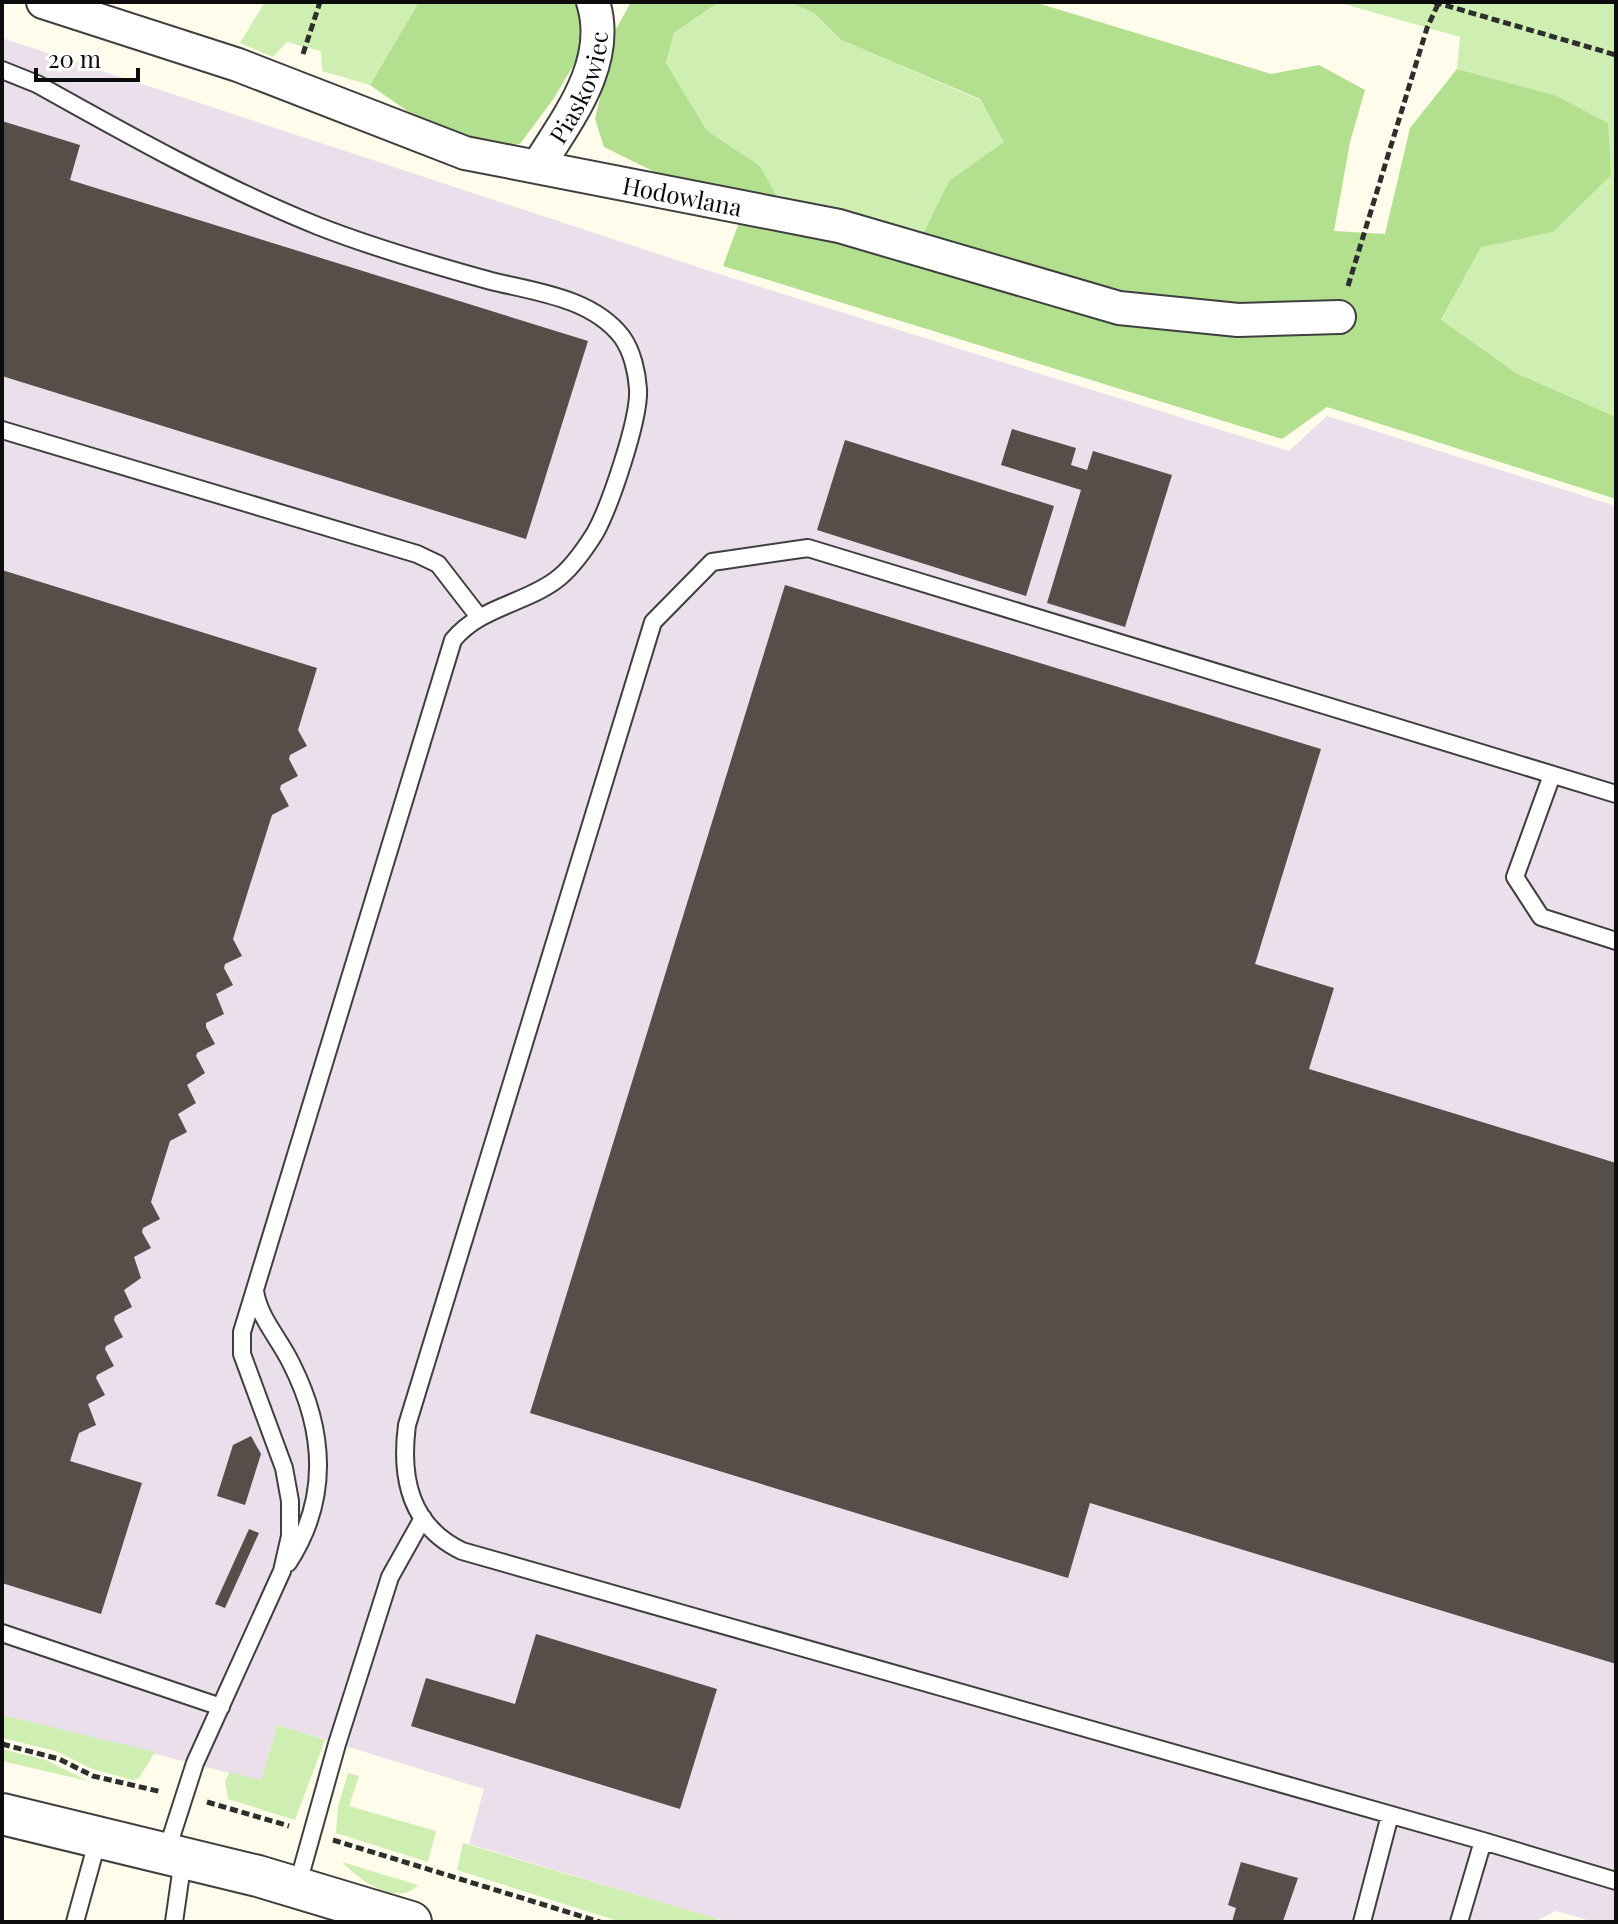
<svg xmlns="http://www.w3.org/2000/svg" width="1618" height="1924" font-family="'Playfair Display',serif">
<style>
.industrial{fill:#ebdfec}
.green{fill:#cfeeb1}
.forest{fill:#b2e08f}
.building{fill:#564e48}
.lines{fill:none;stroke-linecap:round;stroke-linejoin:round}
.service-casing{stroke:#3f3f3f;stroke-width:20}
.minor-casing{stroke:#3f3f3f;stroke-width:36}
.tertiary-casing{stroke:#3f3f3f;stroke-width:44}
.path{stroke:#2e2e2e;stroke-width:5;stroke-dasharray:8 4;stroke-linecap:butt}
.service{stroke:#fff;stroke-width:16}
.minor{stroke:#fff;stroke-width:32}
.tertiary{stroke:#fff;stroke-width:40}
.labels{text-anchor:middle;dominant-baseline:central;stroke-width:8;stroke-linejoin:round;paint-order:stroke}
.street-label{font-size:24px;fill:#0c0c0c;stroke:#fff}
</style>
<rect width="100%" height="100%" fill="#fffcec"/>
<path class="industrial" d="M2,38L722,275L1289,451L1327,416L1616,506V1922H1595L1556,1911L1534,1922H727L469,1844L484,1789L278,1725L261,1781L2,1715Z"/>
<path class="green" d="M265,2H419L370,85L322,71L321,51L287,42L273,57L240,43Z
M723,2H789L814,13L841,40L980,100L1005,142L949,181L910,260L794,228L705,130L666,63L674,33L716,4Z
M1337,2H1616V417L1516,373L1441,321L1481,246L1553,232L1554,95L1457,69L1460,37Z
M2,1715L155,1752L139,1778L133,1780L92,1769L56,1751L2,1738Z
M278,1725L325,1740L295,1820L228,1799L225,1781L230,1772L261,1780Z
M2,1749L46,1760L88,1781L2,1761Z
M348,1773L359,1776L349,1806L436,1831L428,1862L336,1833L338,1807Z
M463,1843L718,1919L717,1922H621L457,1870Z
M342,1862L418,1885C397,1908 358,1879 342,1862Z"/>
<path class="forest" d="M419,2H578L582,10L577,59L554,98L520,144H488L436,131L370,85Z
M631,2H723L716,4L674,33L666,63L707,131L760,166L794,228L910,260L949,181L1004,142L980,99L841,40L814,13L789,2H1034L1271,74L1319,65L1365,90L1350,142L1334,231L1385,234L1410,128L1457,69L1554,95L1608,123L1611,175L1553,232L1481,247L1441,320L1516,373L1616,417V499L1327,407L1282,439L723,266L750,193L667,178L604,147L595,119L616,29Z"/>
<path class="building" d="M2,121L80,145L70,180L588,341L526,539L2,376Z
M1012,429L1076,448L1071,465L1087,470L1093,451L1172,475L1125,627L1047,603L1081,490L1001,465Z
M845,440L1054,506L1026,596L817,530Z
M2,570L317,668L298,730L307,746L290,755L289,759L298,776L281,785L280,789L289,806L272,815L233,939L242,956L225,964L224,968L233,985L216,994L224,1014L206,1023V1027L215,1044L197,1053L196,1056L205,1073L187,1085L196,1103L178,1114L187,1132L170,1141L151,1202L160,1219L143,1228L142,1232L151,1248L134,1257L141,1278L124,1290L132,1307L115,1316L114,1320L123,1337L106,1346L105,1349L114,1366L97,1375L96,1378L105,1395L88,1404L96,1425L79,1433L70,1461L142,1483L101,1614L2,1583Z
M785,585L1321,749L1255,964L1334,988L1309,1069L1616,1163V1664L1090,1503L1068,1578L530,1413Z
M251,1436L261,1454L245,1505L217,1496L233,1445Z
M249,1529L259,1533L225,1608L215,1604Z
M536,1634L717,1689L680,1809L411,1726L426,1678L515,1704Z
M1241,1862L1298,1878L1283,1921L1232,1922L1236,1908L1228,1905Z"/>
<g class="lines">
<g class="service-casing">
<path id="service" d="M2,70L37,84C128,135 221,187 318,226C374,248 433,265 491,281C536,292 592,298 622,337C632,351 637,372 638,389C640,418 610,506 595,533C585,549 571,569 556,580C524,604 480,607 453,640L242,1332V1354L284,1468L290,1501V1536L282,1571L195,1763L166,1853
M2,430L417,554L438,564L479,617
M1552,775L1515,877L1541,917L1616,941
M1616,794L808,548L712,562L653,622L407,1425C400,1478 410,1526 462,1551L1483,1841L1616,1881
M255,1291C259,1318 279,1338 291,1363C325,1430 330,1499 288,1563
M2,1633L221,1707
M297,1887L337,1744L390,1577L423,1518
M75,1922L98,1839
M174,1922L183,1859
M1362,1922L1390,1815
M1459,1922L1483,1841"/>
</g>
<g class="minor-casing">
<g id="minor">
<path id="s1" d="M43,2L238,65L465,153L839,226L1119,308L1238,320L1339,317"/>
<path id="s2" d="M538,166C568,118 612,62 593,2"/>
</g>
</g>
<g class="tertiary-casing">
<path id="tertiary" d="M2,1814L258,1876L411,1922"/>
</g>
<path class="path" d="M1434,2L1616,55
M303,54L320,2
M1348,286L1427,28L1439,2
M2,1744L59,1759L93,1776L162,1792
M207,1802L289,1826
M333,1840L600,1922"/>
<use href="#service" class="service"/>
<use href="#minor" class="minor"/>
<use href="#tertiary" class="tertiary"/>
</g>
<g class="labels">
<g class="street-label">
<text stroke="none"><textPath href="#s2" startOffset="90">Piaskowiec</textPath></text>
<text stroke="none"><textPath href="#s1" startOffset="670">Hodowlana</textPath></text>
</g>
</g>
<rect width="1618" height="1924" fill="none" stroke="#0c0c0c" stroke-width="8"/>
<path d="M36 68v12h102v-12" fill="none" stroke="#0c0c0c" stroke-width="4"/>
<text x="48" y="68" font-size="24" fill="#0c0c0c" stroke="#ffffff" stroke-width="6" paint-order="stroke">20 m</text>
</svg>
